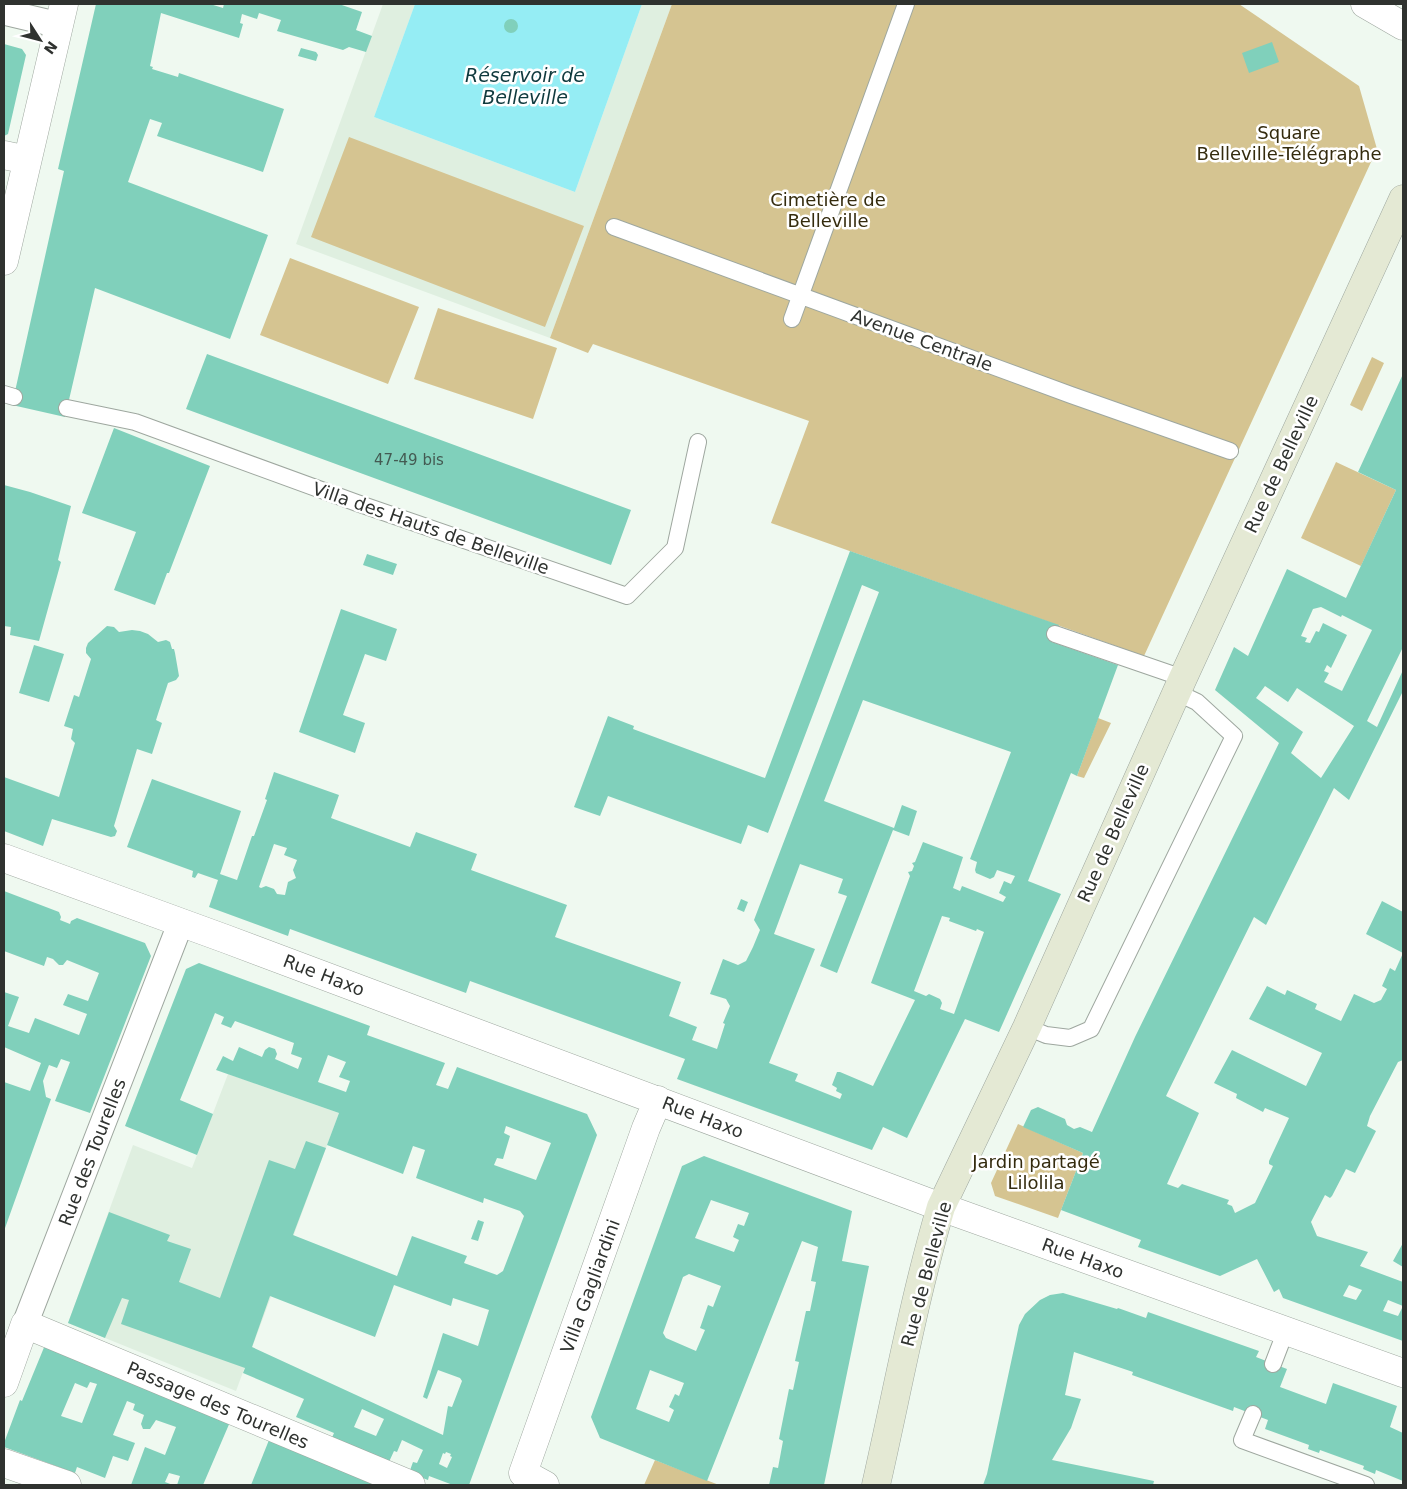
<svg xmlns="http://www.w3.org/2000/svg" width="1407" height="1489" font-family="'DejaVu Sans',sans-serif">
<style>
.built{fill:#dfefe0}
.green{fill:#d5c491}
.water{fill:#95edf4}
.building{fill:#80d0bb;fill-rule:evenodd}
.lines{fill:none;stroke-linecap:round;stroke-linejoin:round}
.service-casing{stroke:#9ea79f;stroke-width:18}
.pedestrian-casing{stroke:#9ea79f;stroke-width:27}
.minor-casing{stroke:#9ea79f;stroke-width:29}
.tertiary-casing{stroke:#9ea79f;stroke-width:29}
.secondary-casing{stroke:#9ea79f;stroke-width:29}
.service{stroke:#fff;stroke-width:16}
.pedestrian{stroke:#fff;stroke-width:25}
.minor{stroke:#fff;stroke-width:28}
.tertiary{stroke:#fff;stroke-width:28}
.secondary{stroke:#e4e9d4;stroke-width:28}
.labels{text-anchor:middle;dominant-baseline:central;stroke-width:5;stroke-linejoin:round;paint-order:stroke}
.number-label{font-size:15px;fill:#435a52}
.park-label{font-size:18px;fill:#342b0e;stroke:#fff}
.street-label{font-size:18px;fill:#2f322f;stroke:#fff}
.water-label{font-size:19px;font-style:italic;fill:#0f3a3e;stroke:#fff}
</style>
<rect width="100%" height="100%" fill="#eff9f0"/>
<path class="built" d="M383,4H415L374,117L575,192L642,4H672L550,338L296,244Z
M228,1074L339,1113L236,1391L68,1323L133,1145L192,1168Z"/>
<path class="green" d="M672,4H1239L1359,86L1377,149L1144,656L771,523L809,421L593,344L588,353L550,338Z
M349,137L584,226L545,327L311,237Z
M290,258L419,307L388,384L260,335Z
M438,308L557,348L533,419L414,379Z
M1372,357L1384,363L1362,411L1350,405Z
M1336,462L1396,490L1361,566L1301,538Z
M1098,718L1111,723L1084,778L1077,776Z
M1018,1124L1083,1153L1058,1218L995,1196L991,1183Z
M655,1460L719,1485H644Z"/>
<path class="water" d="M415,4H642L575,192L374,117Z"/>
<path class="building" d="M96,4H210L223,8L224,4H339L362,12L356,30L372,36L366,52L349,47L343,50L277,31L281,20L259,13L257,19L242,14L240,23L243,24L239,38L161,13L150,66L153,67L152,69L178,77L179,73L284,109L263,172L157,136L162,123L150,119L128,182L268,235L230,339L95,288L65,417L12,405L64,171L58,169Z
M504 26a7 7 0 1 1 14 0a7 7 0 1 1-14 0Z
M1272,42L1279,62L1249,73L1242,53Z
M4,44L22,49L26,55L8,134L4,136Z
M301,48L316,52L318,55L316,61L298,56Z
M207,354L631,510L611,565L186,409Z
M1403,374V647L1367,721L1377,727L1403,670V691L1349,800L1334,788L1266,925L1254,917L1166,1096L1199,1113L1167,1184L1178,1188L1182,1184L1229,1200L1227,1204L1232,1206L1235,1213L1255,1203L1273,1166L1269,1164V1161L1289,1118L1265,1108L1263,1112L1236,1098L1237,1094L1214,1083L1232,1050L1306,1086L1322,1053L1249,1019L1267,986L1285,995L1287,990L1317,1004L1315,1009L1341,1021L1354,994L1374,1003L1381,1000L1387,989L1382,986L1390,968L1395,971L1403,953L1366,934L1382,901L1403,912V1060L1398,1062L1370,1116L1367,1126L1376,1131L1355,1173L1346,1169L1332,1196L1330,1198L1325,1195L1311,1222L1317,1236L1368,1252L1360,1266L1403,1282V1341L1283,1298L1279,1289L1274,1292L1257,1259L1220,1276L1138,1247L1141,1240L1061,1210L1083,1153L1023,1127L1031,1110L1038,1107L1065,1119L1067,1125L1074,1129L1080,1127L1092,1132L1135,1037L1279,743L1215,690L1234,647L1248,656L1287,569L1346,598L1396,490L1358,472ZM1321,607L1341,617L1342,615L1372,630L1342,691L1324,682L1329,673L1324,671L1327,665L1331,668L1347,635L1323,623L1319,632L1316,631L1310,643L1305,642L1307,638L1301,636L1313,609ZM1265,686L1288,702L1297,688L1354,726L1321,778L1291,753L1303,732L1256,698ZM1349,1285L1362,1290L1356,1300L1343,1296ZM1388,1300L1403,1306L1398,1316L1383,1311Z
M114,428L210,466L169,573H167L155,605L114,590L136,532L82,513Z
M4,485L30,492L71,506L58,560L61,562L39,641L10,635L11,627L4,626Z
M850,551L1059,625L1052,642L1118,665L1077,776L1071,773L1028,881L1061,894L1048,922L999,1032L965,1019L907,1138L883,1127L872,1150L677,1079L685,1059L470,981L466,993L290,929L288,936L209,907L218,880L198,873L195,878L192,877L193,871L127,847L152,779L241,811L220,874L237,880L252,836H254L267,800L265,799L274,772L339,795L331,818L410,847L416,832L477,854L471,870L567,905L555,937L681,982L669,1016L697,1027L692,1040L717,1049L725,1024L723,1023L730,1006L726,999L710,994L723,959L738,965L746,961L753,947L760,930L754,920L879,592L862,585L768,833L748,825L741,844L608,796L600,816L574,807L608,716L634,726L633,729L765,778ZM863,700L1011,752L970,859L977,862L975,870L976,873L990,879L994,877L997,870L1015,876L1011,884L1004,881L999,893L1006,897L1003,902L962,886L960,891L953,888L963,857L923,842L915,862L912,863L914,866L912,871L908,872L910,876L871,983L915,1000L873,1086L840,1072H837L832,1085L837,1088L836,1091L842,1094L840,1099L795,1081L798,1074L769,1063L815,949L774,934L800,864L843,879L838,893L847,896L820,966L837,973L893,830L909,836L917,811L902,805L894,828L824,801ZM274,844L287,848L284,855L297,860L293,870L296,878L288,882L285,895L277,894L274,889L266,886L261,888L259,887ZM942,916L950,918L949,921L976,931L977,929L984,932L954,1014L940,1009L942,1003L940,999L929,994L926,996L914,991Z
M367,554L397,564L393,575L363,565Z
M341,609L397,629L386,661L365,654L343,715L365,723L355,753L299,732Z
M107,626L114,627L119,632L132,630L140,631L148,634L158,642L166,640L170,642L172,649H174L175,653L179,676L176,680L168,683L156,720L162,723L152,754L137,749L114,826L117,831L115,836L111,837L52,819L43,846L4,831V777L59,797L75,743L71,739L73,729L64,726L74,695L79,697L91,659L86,653V648L88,643Z
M34,645L64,654L49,702L19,693Z
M4,891L59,912L61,917L60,920L70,924L71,921L77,918L145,943L151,956L90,1113L55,1101L70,1062L61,1059L57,1068L49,1065L43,1081L46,1097L51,1099L4,1231V1082L30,1091L41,1063L4,1047L5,1043L4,1042V992L19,997L8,1026L29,1033L35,1018L79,1035L87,1014L63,1005L68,994L88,1001L99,973L67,960L63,965H59L53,959L47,957L44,966L4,951Z
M741,899L748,902L744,912L737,909Z
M199,963L370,1026L367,1035L445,1063L436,1085L448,1089L457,1067L587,1114L597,1135L469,1485H453L429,1476L428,1480L409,1473L413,1462L417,1463L423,1450L402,1440L397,1452L394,1451L388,1464L331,1440L334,1433L296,1417L304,1399L243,1373L245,1368L121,1324L129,1300L122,1298L105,1338L68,1323L109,1212L170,1235L167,1241L191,1249L179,1282L220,1298L269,1160L295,1169L306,1141L326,1148L293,1235L397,1276L412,1236L467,1256L464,1263L497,1275L503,1271L524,1216L520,1211L484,1198L483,1203L416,1178L425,1150L413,1146L403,1174L327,1145L339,1113L216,1070L223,1056L233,1061L239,1047L262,1057L265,1050L269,1047L275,1049L277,1054L275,1059L298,1069L302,1058L291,1054L294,1043L235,1021L231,1028L221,1024L224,1017L215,1013L180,1100L213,1114L197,1155L125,1126L186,969ZM328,1055L346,1062L339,1077L350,1081L346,1092L318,1082ZM506,1126L551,1143L536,1180L494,1165L497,1158L503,1159L510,1136L504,1133ZM394,1285L451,1306L453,1298L489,1310L478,1346L443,1333L423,1397L427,1399L438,1370L460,1378L462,1381L452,1407L448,1406L443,1435L252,1347L270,1296L375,1337ZM362,1409L384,1419L376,1436L354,1427ZM446,1452L451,1454L450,1456L452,1457L447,1468L439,1464L443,1453L445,1454Z
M704,1156L852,1211L842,1261L869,1266L824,1485H769L773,1467L778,1468L783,1441L779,1439L789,1389L793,1390L799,1362L795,1361L806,1311H810L816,1282L811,1281L818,1247L802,1241L707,1481L600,1438L591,1417L682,1166ZM711,1200L749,1213L744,1226L738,1224L733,1237L739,1240L734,1252L695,1238ZM689,1274L721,1286L713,1307L708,1305L700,1328L705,1330L696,1351L666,1338L663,1333L683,1277ZM650,1370L684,1383L679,1396L675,1394L669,1407L674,1410L669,1422L636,1409Z
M478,1220L484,1222L478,1241L471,1239Z
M1403,1243V1267L1393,1261Z
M1063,1293L1117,1309L1118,1308L1146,1318L1148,1312L1259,1351L1256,1357L1287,1369L1280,1387L1326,1404L1333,1383L1397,1406L1390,1427L1403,1433V1481L1376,1470L1375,1474L1363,1469L1364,1466L1320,1450L1319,1453L1308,1449L1309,1445L1265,1429L1268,1420L1234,1407L1233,1411L1132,1375L1133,1372L1074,1352L1065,1395L1081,1399L1071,1428L1052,1460L1154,1481L1153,1485H983L987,1474L1019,1325L1025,1314L1040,1300L1050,1295Z
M45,1345L230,1422L203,1485H177L180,1476L169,1473L165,1482L173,1485H131L145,1447L165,1455L176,1427L156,1420L150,1429H143L141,1424L144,1415L133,1410L135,1404L127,1401L113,1435L135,1443L128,1461L113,1456L105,1478L77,1467L75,1473L4,1447V1443L20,1400L22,1401ZM90,1382L97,1384L82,1423L61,1416L75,1383L87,1388Z
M269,1440L382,1485H251Z"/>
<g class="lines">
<g class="service-casing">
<path id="service" d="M614,227L1071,395L1230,451
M792,319L906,4
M4,394L14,397
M67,408L135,422L357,503L627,596L675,548L698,442
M1055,634L1183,678
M1027,1027L1046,1035L1070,1038L1091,1029L1234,736L1197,702L1176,692
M1273,1364L1286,1330
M1253,1414L1242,1440L1366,1485"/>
</g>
<g class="pedestrian-casing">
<path id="pedestrian" d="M4,12L59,25
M25,1324L181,922"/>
</g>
<g class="minor-casing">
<path id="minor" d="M1365,4L1403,26
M4,155L27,160
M4,261L64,4
M4,858L226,939L941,1207
M4,1383L25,1324L411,1485
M4,1463L67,1485
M545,1485L523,1473L646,1128L658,1100"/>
</g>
<g class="tertiary-casing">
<path id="tertiary" d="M941,1207L1403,1373"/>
</g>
<g class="secondary-casing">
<path id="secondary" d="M876,1485C897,1393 914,1298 941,1207L1027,1027L1183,678L1403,199"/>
</g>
<use href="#service" class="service"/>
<use href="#pedestrian" class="pedestrian"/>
<use href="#minor" class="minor"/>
<use href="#tertiary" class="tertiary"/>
<use href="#secondary" class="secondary"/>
</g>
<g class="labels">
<g class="number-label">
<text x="409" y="460">47-49 bis</text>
</g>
<g class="park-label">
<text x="1289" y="132">Square<tspan x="1289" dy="21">Belleville-Télégraphe</tspan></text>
<text x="828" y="199">Cimetière de<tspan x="828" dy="21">Belleville</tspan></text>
<text x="1036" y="1161">Jardin partagé<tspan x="1036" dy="21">Lilolila</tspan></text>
</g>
<g class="street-label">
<text transform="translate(922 340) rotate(20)">Avenue Centrale</text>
<text transform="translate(1281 464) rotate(-65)">Rue de Belleville</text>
<text transform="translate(431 528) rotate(19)">Villa des Hauts de Belleville</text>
<text transform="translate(1113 833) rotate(-66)">Rue de Belleville</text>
<text transform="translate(324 975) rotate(21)">Rue Haxo</text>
<text transform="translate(703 1117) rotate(21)">Rue Haxo</text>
<text transform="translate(92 1152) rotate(-69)">Rue des Tourelles</text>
<text transform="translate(1083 1258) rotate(20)">Rue Haxo</text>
<text transform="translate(926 1274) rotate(-75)">Rue de Belleville</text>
<text transform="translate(590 1286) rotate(-70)">Villa Gagliardini</text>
<text transform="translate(218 1405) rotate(23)">Passage des Tourelles</text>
</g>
<g class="water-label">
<text x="525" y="75">Réservoir de<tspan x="525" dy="22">Belleville</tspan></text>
</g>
</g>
<rect width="1407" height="1489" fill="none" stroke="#2f322f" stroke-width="10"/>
<g transform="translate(40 40) rotate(126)" stroke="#ffffff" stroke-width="4" paint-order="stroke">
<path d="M0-4L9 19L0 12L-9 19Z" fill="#2f322f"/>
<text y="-8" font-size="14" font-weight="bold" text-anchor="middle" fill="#2f322f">N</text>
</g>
</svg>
